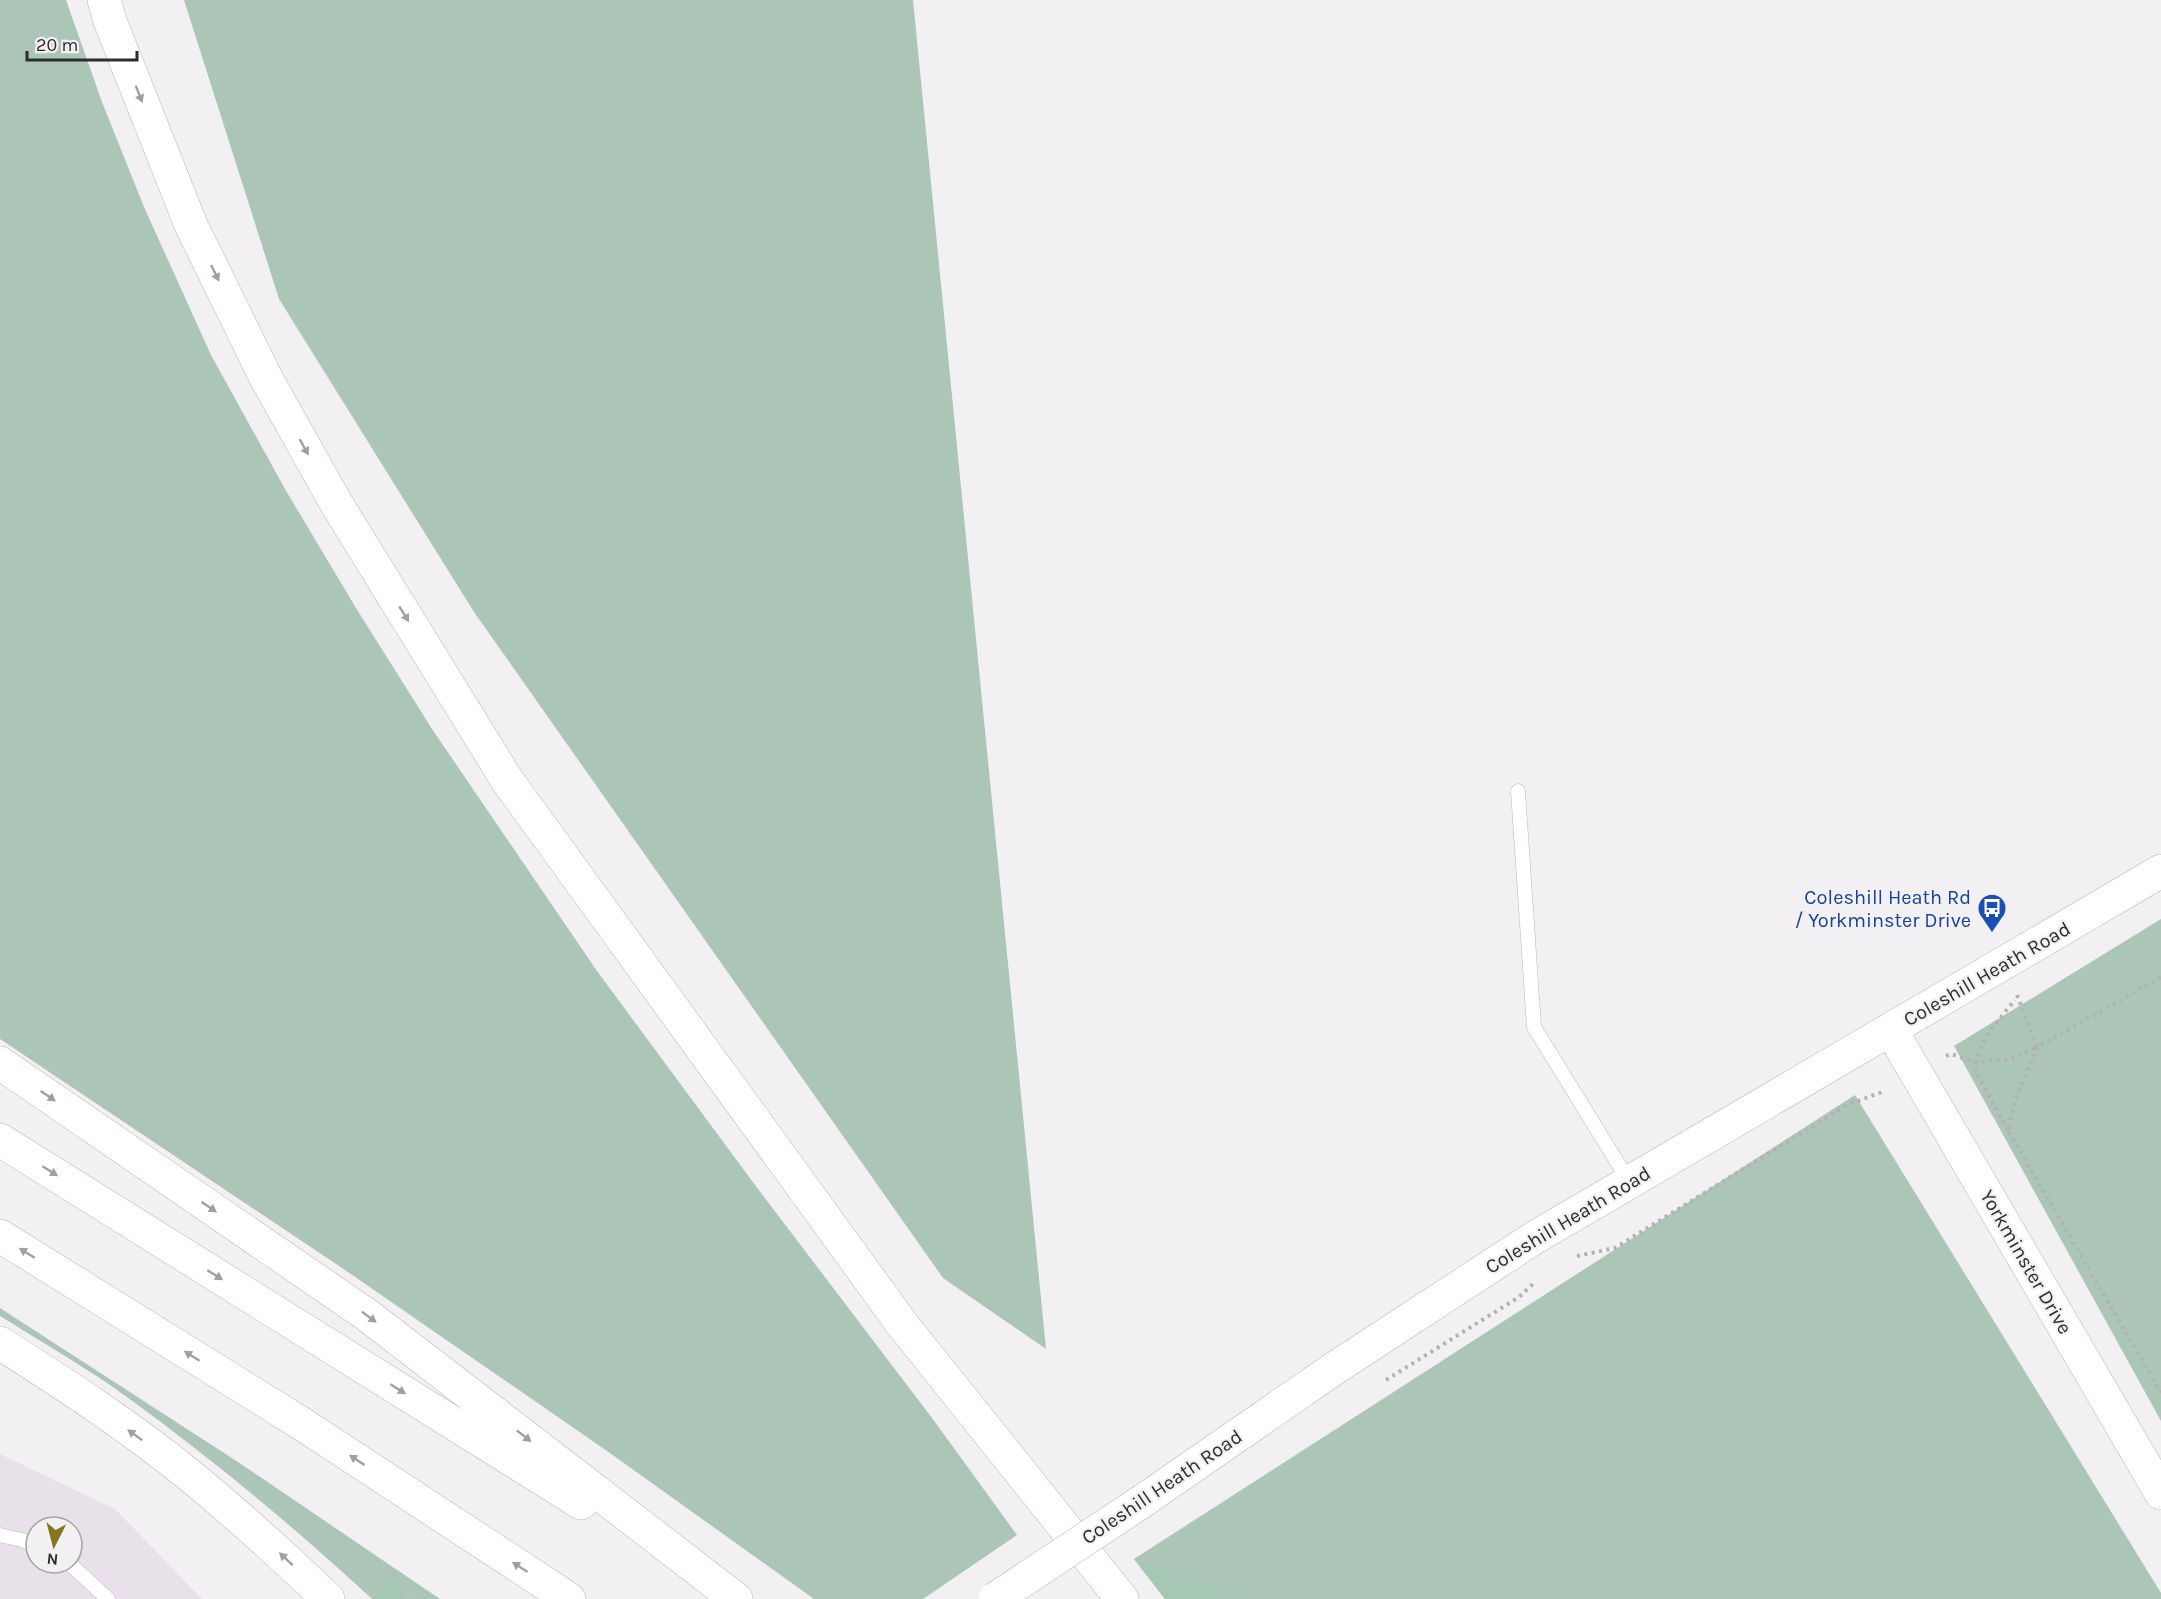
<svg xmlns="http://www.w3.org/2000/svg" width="2161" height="1599" font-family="Karla,sans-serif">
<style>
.built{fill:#e8e1ea;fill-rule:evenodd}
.green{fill:#abc6b7}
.forest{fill:#a7c7b5}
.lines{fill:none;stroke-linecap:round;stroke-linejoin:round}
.service-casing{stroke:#b9b7ba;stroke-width:15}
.tertiary-casing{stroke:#b9b7ba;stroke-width:34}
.motorway-casing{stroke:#b9b7ba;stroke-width:34}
.path{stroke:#b3b1b3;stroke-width:4;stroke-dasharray:3 4.5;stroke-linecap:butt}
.service{stroke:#fff;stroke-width:14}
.tertiary{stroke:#fff;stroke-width:33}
.motorway{stroke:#fff;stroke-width:33}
.tertiary-bridge-casing{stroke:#b9b7ba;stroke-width:34;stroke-linecap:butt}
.tertiary-bridge{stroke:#fff;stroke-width:33}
.oneway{fill:#a0a0a0}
.labels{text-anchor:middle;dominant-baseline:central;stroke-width:4.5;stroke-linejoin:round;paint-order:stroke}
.transit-label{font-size:20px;fill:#164399;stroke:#f3f0f3;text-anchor:end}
.street-label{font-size:20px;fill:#2d2c2d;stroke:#f3f0f3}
</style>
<rect width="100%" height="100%" fill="#f3f0f3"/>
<path class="built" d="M0,1454L115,1509L202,1599H0ZM36,1527H72V1563H36Z"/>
<path class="green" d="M0,0H66L102,102L144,207L211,355L285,489L356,608L432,729L597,971L758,1189L932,1418L1017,1535L923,1599H814L607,1451L345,1270L0,1039Z
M184,0H913L1046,1349L943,1278L474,612L279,299Z
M2161,919V1421L1954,1046Z
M1855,1095L2161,1593V1599H1165L1134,1559Z
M0,1308L238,1462L440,1599H409L393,1578L371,1598C295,1528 215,1461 131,1400C89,1369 43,1343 0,1316Z"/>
<path class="forest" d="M1134,1559L1255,1599H1165Z
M393,1577L409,1599H372L371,1598Z"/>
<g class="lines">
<g class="service-casing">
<path id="service" d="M1518,791L1534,1027L1630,1183
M0,1535L22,1540L36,1546
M69,1563L108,1599"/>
</g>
<g class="tertiary-casing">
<path id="tertiary" d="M1891,1030L2161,1493
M1144,1500L1335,1368L1534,1238L2161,871"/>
</g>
<g class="motorway-casing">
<path id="motorway" d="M104,0L110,21L191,225L266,378L336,503L507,780L902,1324L1122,1599
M0,1063L367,1315L736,1599
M0,1140L581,1503
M0,1236L299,1422L569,1599
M0,1343C64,1384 129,1426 188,1474C237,1514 283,1556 328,1599"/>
</g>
<path class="path" d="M2017,995L2037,1047L2161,977
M2037,1047L2015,1100L2008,1130L2161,1393
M1946,1056L1951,1054L1974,1062L2011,1059L2037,1047
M2008,1130L1976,1072C1972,1048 2001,1017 2015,1000
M1577,1256L1615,1248L1847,1105L1885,1091
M1386,1380L1519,1297L1533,1284"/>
<use href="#service" class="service"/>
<use href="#tertiary" class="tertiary"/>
<use href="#motorway" class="motorway"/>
<g class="tertiary-bridge-casing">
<path id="tertiary-bridge" d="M995,1599L1144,1500"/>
</g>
<use href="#tertiary-bridge" class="tertiary-bridge"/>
</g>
<defs><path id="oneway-solid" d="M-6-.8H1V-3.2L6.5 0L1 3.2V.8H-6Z" transform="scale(1.5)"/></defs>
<g class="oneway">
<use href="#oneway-solid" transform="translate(139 94) rotate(68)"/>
<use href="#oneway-solid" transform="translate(215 273) rotate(64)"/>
<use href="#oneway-solid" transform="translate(304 447) rotate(61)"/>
<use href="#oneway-solid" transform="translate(404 614) rotate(58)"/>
<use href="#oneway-solid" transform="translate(48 1096) rotate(34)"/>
<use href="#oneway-solid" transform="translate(50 1171) rotate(32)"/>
<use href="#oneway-solid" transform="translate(209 1207) rotate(34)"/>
<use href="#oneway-solid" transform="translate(27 1253) rotate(-148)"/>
<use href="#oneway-solid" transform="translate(215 1275) rotate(32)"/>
<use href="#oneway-solid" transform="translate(369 1317) rotate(37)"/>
<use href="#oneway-solid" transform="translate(192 1356) rotate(-148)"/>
<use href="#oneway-solid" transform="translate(398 1389) rotate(32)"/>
<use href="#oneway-solid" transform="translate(135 1435) rotate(-144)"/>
<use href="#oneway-solid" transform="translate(524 1436) rotate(38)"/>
<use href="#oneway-solid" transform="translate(357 1460) rotate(-147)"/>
<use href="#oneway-solid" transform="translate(286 1559) rotate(-137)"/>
<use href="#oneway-solid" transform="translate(520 1567) rotate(-147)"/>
</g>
<defs>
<g id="bus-pin" transform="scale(1.5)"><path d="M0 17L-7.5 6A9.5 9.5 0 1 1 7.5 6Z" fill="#1a4fb4" stroke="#f3f0f3"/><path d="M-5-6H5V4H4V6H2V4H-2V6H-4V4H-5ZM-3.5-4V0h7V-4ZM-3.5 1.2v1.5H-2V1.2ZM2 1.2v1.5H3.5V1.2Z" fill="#fff"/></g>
</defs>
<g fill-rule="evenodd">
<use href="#bus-pin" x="1992" y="908"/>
</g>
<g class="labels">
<g class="transit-label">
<text x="1971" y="897">Coleshill Heath Rd<tspan x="1971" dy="23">/ Yorkminster Drive</tspan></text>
</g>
<g class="street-label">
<text transform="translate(1987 974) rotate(-30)">Coleshill Heath Road</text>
<text transform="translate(1568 1220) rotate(-31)">Coleshill Heath Road</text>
<text transform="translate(2026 1262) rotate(60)">Yorkminster Drive</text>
<text transform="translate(1162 1487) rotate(-34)">Coleshill Heath Road</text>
</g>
</g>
<g transform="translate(54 1545) rotate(186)"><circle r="28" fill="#f3f0f3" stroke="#a4a2a4" stroke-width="1.5"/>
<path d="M0-4.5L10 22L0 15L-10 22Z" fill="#857619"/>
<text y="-9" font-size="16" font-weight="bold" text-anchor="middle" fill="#2d2c2d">N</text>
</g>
<path d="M27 51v9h110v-9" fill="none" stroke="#2d2c2d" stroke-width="3"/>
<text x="36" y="51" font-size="18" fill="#2d2c2d" stroke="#f3f0f3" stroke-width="4.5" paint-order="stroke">20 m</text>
</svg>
